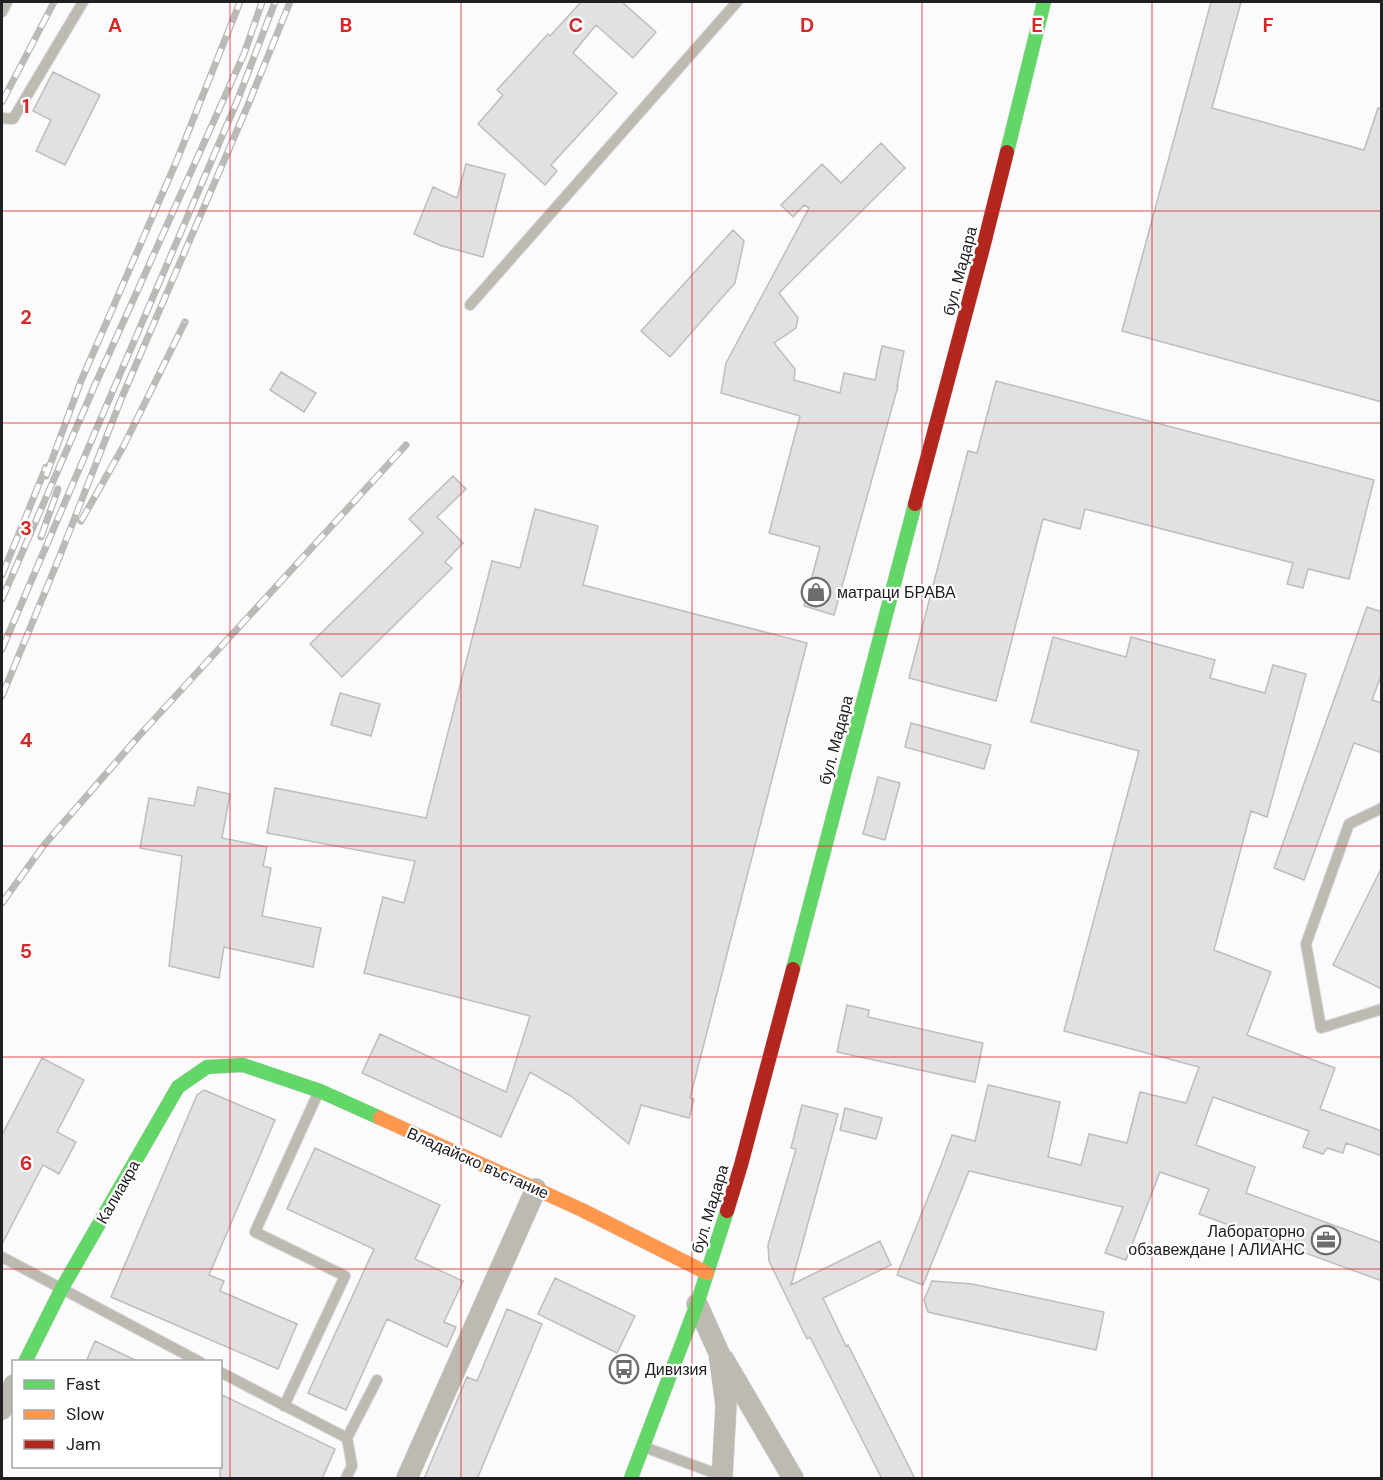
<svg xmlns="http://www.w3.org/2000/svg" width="1383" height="1480" font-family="'DM Sans',sans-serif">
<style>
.building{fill:#e1e1e2;stroke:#bdbdbf;stroke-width:1.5}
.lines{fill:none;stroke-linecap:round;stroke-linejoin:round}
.lane-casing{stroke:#d9d9da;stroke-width:12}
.street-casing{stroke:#d9d9da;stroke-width:22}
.fast-casing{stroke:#d9d9da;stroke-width:15}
.slow-casing{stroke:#d9d9da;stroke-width:15}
.jam-casing{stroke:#d9d9da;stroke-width:15}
.lane{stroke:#bdbab2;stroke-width:10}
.street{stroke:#bdbab2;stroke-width:21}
.fast{stroke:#63d668;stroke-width:14}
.slow{stroke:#ff974d;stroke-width:14}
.jam{stroke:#b3261e;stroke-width:14}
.rail-casing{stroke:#babab7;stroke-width:7}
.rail{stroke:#fff;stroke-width:4.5;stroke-dasharray:14;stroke-linecap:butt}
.grid{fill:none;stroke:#d62828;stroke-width:1.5;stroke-opacity:0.55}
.labels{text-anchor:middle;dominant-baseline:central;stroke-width:4.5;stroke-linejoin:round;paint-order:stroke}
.street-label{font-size:16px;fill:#202022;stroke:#fff}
.poi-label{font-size:16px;fill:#202022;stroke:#fff;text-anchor:start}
.grid-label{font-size:20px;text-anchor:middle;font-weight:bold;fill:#d62828;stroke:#fff;stroke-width:4.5;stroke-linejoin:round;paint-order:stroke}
</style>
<rect width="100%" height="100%" fill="#fbfbfe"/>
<path class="building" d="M581,2H622L656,32L633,58L596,25L573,53L617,93L551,165L557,171L545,185L478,124L503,95L497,90L548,34L550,36Z
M1211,2H1241L1212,108L1364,150L1378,108L1382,109V402L1122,331Z
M53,72L100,95L65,165L36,151L51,120L33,111Z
M881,143L905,168L779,293L798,318L796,328L774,343L795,369L794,380L840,393L844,373L875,380L882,346L904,351L897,386H898L834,615L804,606L820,547L769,533L800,416L721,393L726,363L809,208L804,205L793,217L781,205L822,164L841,183Z
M466,164L505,174L483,257L442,246L414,234L433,187L457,198Z
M733,230L744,241L735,283L670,357L641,331Z
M281,372L316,393L304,412L270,390Z
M996,381L1374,480L1349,579L1308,569L1303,588L1287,584L1293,563L1085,509L1080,529L1043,519L996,701L909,678L968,451L977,453Z
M453,476L466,489L437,517L463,543L445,562L452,568L342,677L310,644L423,533L409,519Z
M535,509L598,526L583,585L807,643L690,1098L694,1099L689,1118L641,1105L629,1144L571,1096L530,1072L501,1137L362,1073L380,1034L506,1092L530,1016L364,973L383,897L404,903L415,861L267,833L275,788L426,818L492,561L520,568Z
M1367,607L1382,612V673L1372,700L1382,703V753L1354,743L1304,880L1274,868Z
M1053,637L1126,657L1131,637L1215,660L1210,678L1265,693L1273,665L1306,674L1267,817L1251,811L1214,950L1271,972L1247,1035L1335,1068L1320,1109L1382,1131V1156L1346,1143L1343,1153L1327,1148L1323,1154L1303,1147L1309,1131L1213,1097L1196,1145L1255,1167L1246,1193L1382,1243V1281L1199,1214L1209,1189L1160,1172L1126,1260L1105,1253L1123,1207L969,1171L923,1285L897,1275L941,1165L952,1135L975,1141L988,1085L1060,1102L1048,1157L1081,1165L1089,1134L1127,1143L1140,1092L1186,1103L1199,1067L1064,1031L1139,751L1031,722Z
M340,693L380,704L371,736L331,725Z
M911,723L991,745L984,769L905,747Z
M878,777L900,783L885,840L863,834Z
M198,787L230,794L222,838L267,847L263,866L271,868L262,916L321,928L313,967L224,947L219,978L169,966L182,856L140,848L149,798L194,806Z
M1382,867V989L1333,965Z
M847,1005L869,1010L868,1017L983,1043L975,1082L837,1052Z
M42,1058L84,1080L57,1132L76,1142L59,1174L43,1165L2,1244V1135Z
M204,1090L275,1120L209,1275L224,1281L220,1291L297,1324L278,1369L111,1297L197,1095Z
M802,1105L838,1114L791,1285L880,1241L891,1265L823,1298L846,1346L848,1345L915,1479H882L810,1337L807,1339L769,1261L768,1245L796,1149L791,1148Z
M845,1108L882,1118L876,1139L840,1130Z
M315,1148L440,1205L415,1259L463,1281L444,1322L456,1327L447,1347L387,1319L346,1410L308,1393L374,1249L287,1209Z
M555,1278L635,1316L617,1353L538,1314Z
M932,1281L972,1284L1104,1312L1096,1350L928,1312L924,1300Z
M507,1309L542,1324L477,1479H424L467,1377L477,1381Z
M95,1341L139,1362H86Z
M220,1394L335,1449L322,1479H220Z"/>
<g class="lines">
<g class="lane-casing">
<path id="lane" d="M2,12L7,2
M2,118L13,119L83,2
M470,305L737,2
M1382,808L1349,824L1306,944L1321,1028L1382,1009
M2,1257L200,1362
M220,1372L347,1438
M284,1406L345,1276L255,1232L319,1091
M644,1447L725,1477
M346,1478L352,1466L347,1438L377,1380"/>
</g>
<g class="street-casing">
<path id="street" d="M697,1304L719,1353L726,1406L722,1478
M724,1360L793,1478
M2,1409L14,1385
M407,1478L536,1189"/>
</g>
<g class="fast-casing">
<path id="fast" d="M1007,152L1044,2
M793,969L915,504
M25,1362L62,1288L178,1087L207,1067L243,1065L320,1091L380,1118
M631,1478L697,1304L727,1211"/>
</g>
<g class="slow-casing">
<path id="slow" d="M380,1118L582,1210L707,1273"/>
</g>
<g class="jam-casing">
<path id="jam" d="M915,504L983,248L1007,152
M727,1211L741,1165L793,969"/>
</g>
<use href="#lane" class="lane"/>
<use href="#street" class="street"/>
<use href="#fast" class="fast"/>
<use href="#slow" class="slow"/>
<use href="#jam" class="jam"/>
<g class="rail-casing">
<path id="rail" d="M2,102L54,2
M46,476L81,381L177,160L240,2
M81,521L123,447L185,322
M41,537L58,489
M2,575L46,467
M2,599L94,387L244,54L262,2
M2,649L238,99L275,2
M2,696L59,558L122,397L248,105L290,2
M2,903L44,845L138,737L406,445"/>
</g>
<use href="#rail" class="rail"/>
</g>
<path class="grid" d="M230,2V1478M461,2V1478M692,2V1478M922,2V1478M1152,2V1478M2,211H1382M2,423H1382M2,634H1382M2,846H1382M2,1057H1382M2,1269H1382"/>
<defs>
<g id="shop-ring" transform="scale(1.5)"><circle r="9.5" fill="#fff" stroke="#6d6d6f" stroke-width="1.5"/><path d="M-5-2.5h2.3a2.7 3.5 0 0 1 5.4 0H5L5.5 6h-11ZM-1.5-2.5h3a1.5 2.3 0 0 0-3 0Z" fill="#6d6d6f"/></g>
<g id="office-ring" transform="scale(1.5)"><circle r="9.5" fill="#fff" stroke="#6d6d6f" stroke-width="1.5"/><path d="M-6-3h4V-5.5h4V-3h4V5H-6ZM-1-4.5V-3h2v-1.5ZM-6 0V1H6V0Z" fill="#6d6d6f"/></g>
<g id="bus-ring" transform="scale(1.5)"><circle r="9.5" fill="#fff" stroke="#6d6d6f" stroke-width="1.5"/><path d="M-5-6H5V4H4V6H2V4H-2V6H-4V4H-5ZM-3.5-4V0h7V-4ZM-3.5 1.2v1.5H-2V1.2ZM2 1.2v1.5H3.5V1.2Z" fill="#6d6d6f"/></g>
</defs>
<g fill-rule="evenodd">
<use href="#shop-ring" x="816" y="592"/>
<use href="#office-ring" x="1326" y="1240"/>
<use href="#bus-ring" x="624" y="1369"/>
</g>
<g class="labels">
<g class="street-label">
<text transform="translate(960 271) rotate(-75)">бул. Мадара</text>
<text transform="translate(836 740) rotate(-75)">бул. Мадара</text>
<text transform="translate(478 1163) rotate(24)">Владайско въстание</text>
<text transform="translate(118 1192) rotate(-60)">Калиакра</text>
<text transform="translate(710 1209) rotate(-73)">бул. Мадара</text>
</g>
<g class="poi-label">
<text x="837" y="592">матраци БРАВА</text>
<text x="1305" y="1231" text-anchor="end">Лабораторно<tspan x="1305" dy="18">обзавеждане | АЛИАНС</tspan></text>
<text x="645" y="1369">Дивизия</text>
</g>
</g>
<g class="grid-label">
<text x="115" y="32">A</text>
<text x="346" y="32">B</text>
<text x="576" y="32">C</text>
<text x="807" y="32">D</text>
<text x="1037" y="32">E</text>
<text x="1268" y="32">F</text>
<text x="26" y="113">1</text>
<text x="26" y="324">2</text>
<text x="26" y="535">3</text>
<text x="26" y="747">4</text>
<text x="26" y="958">5</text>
<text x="26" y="1170">6</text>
</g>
<rect width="1383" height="1480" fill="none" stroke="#202022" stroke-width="6"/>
<rect x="12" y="1360" width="210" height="108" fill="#ffffff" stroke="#a6a6a7" stroke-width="1.5"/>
<rect x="24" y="1380" width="30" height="9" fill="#63d668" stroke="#a6a6a7" stroke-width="1.5"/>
<text x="66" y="1390" font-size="18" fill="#202022">Fast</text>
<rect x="24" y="1410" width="30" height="9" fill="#ff974d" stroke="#a6a6a7" stroke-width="1.5"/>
<text x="66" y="1420" font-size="18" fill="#202022">Slow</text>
<rect x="24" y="1440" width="30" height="9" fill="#b3261e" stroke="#a6a6a7" stroke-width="1.5"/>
<text x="66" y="1450" font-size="18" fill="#202022">Jam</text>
</svg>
